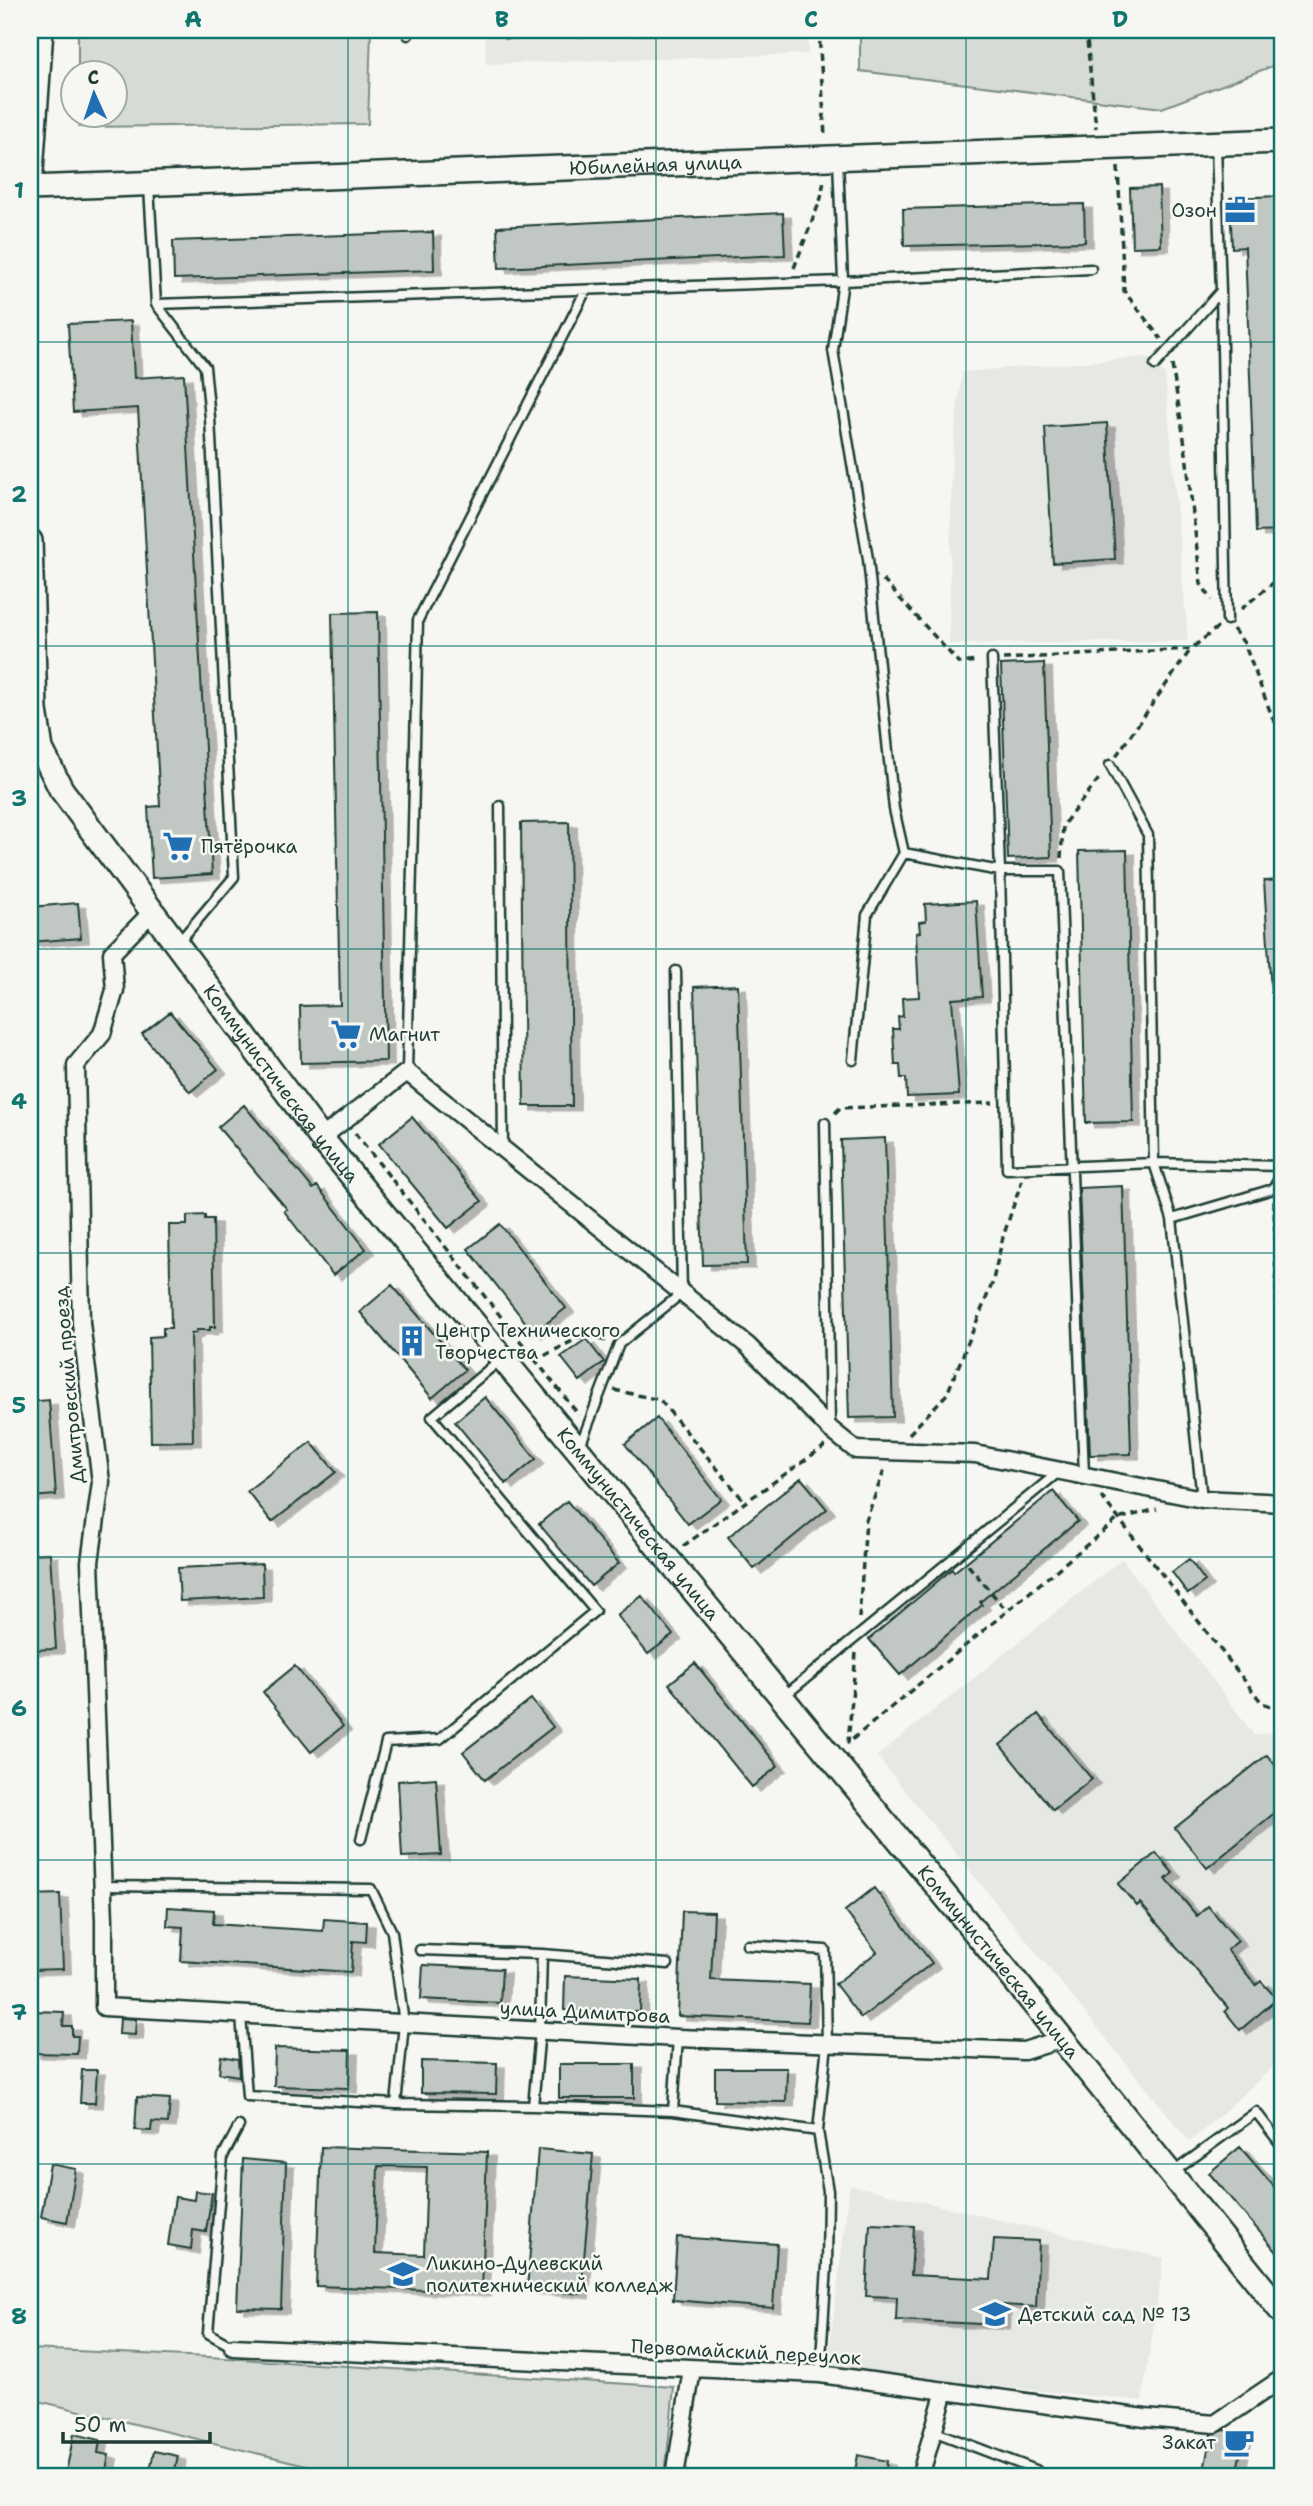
<svg xmlns="http://www.w3.org/2000/svg" width="1313" height="2506" font-family="'Shantell Sans',sans-serif">
<style>
.built{fill:#e6e8e4}
.green{fill:#d6dbd6;stroke:#7a8c85;stroke-width:2}
.building{fill:#c1c8c3;stroke:#1f3d34;stroke-width:2;fill-rule:evenodd;filter:url(#shadow)}
.lines{fill:none;stroke-linecap:round;stroke-linejoin:round}
.lane-casing{stroke:#1f3d34;stroke-width:13}
.street-casing{stroke:#1f3d34;stroke-width:21}
.secondary-casing{stroke:#1f3d34;stroke-width:28}
.path{stroke:#1f3d34;stroke-width:3.5;stroke-dasharray:7 5;stroke-linecap:butt}
.lane{stroke:#f6f6f2;stroke-width:8}
.street{stroke:#f6f6f2;stroke-width:16}
.secondary{stroke:#f6f6f2;stroke-width:23}
.grid{fill:none;stroke:#0f766e;stroke-width:2;stroke-opacity:0.55}
.labels{text-anchor:middle;dominant-baseline:central;stroke-width:5;stroke-linejoin:round;paint-order:stroke}
.street-label{font-size:19px;fill:#1f3d34;stroke:#f6f6f2}
.poi-label{font-size:19px;fill:#1f3d34;stroke:#f6f6f2;text-anchor:start}
.neatline{fill:none;stroke:#0f766e;stroke-width:2.5}
.grid-label{font-size:23px;text-anchor:middle;font-weight:bold;fill:#0f766e}
</style>
<defs>
<filter id="shadow"><feDropShadow dx="8" dy="4.5" stdDeviation="0" flood-color="#0004"/></filter>
</defs>
<rect width="100%" height="100%" fill="#f6f6f2"/>
<filter id="ink" filterUnits="userSpaceOnUse"><feTurbulence type="fractalNoise" baseFrequency=".0143" numOctaves="2"/><feDisplacementMap in="SourceGraphic" scale="14" xChannelSelector="R" yChannelSelector="G"/><feConvolveMatrix kernelMatrix="1 2 1 2 8 2 1 2 1" color-interpolation-filters="sRGB"/></filter>
<g filter="url(#ink)">
<path class="built" d="M485,30H808V54L486,64Z
M1147,357L1165,375L1188,641L949,644L952,457L962,372Z
M1122,1559L1255,1736L1283,1729V2058L1190,2142L877,1756Z
M850,2185L1164,2258L1142,2401L827,2369Z"/>
<path class="green" d="M78,30H371L368,124L79,127V116H116V74L78,73Z
M505,30H671L672,34L505,39Z
M860,30H1283V62L1162,108L860,71Z
M30,2349L209,2357L674,2387L665,2476H352L30,2399Z"/>
<path class="building" d="M1159,187L1161,246L1132,247L1130,188Z
M1283,196V531L1256,532L1245,247L1232,248L1230,198Z
M1084,204L1085,242L904,246L903,209Z
M783,213L785,255L499,268L497,227Z
M433,232L434,270L174,279L173,241Z
M131,321L134,378L184,375L212,874L152,878L148,807L160,806L138,408L73,412L68,324Z
M1107,423L1115,559L1053,563L1045,427Z
M378,612L386,1061L301,1063L300,1006L340,1005L332,613Z
M1044,663L1051,857L1008,859L1001,665Z
M569,822L572,1106H524L521,823Z
M1127,850L1133,1122L1086,1123L1079,851Z
M1283,880V992H1271L1264,881Z
M976,901L982,997L952,999L959,1095L907,1097L906,1078H901L900,1065H895L893,1029H899L898,1017L903,1016L902,998L919,997L916,933L920,932L919,922L926,921L925,904Z
M78,903L81,938L30,942V907Z
M738,985L747,1264L703,1265L694,987Z
M170,1012L218,1069L190,1092L142,1034Z
M244,1105L313,1189L317,1186L366,1249L333,1275L284,1211L287,1209L218,1127Z
M412,1117L482,1201L448,1228L379,1144Z
M885,1138L893,1417L849,1418L841,1140Z
M1123,1186L1131,1454L1090,1455L1079,1188Z
M205,1215V1219H213L215,1327H210V1330H196V1333L191,1334L193,1441L151,1442L149,1337L163,1336V1328H171L169,1225H187V1216Z
M500,1224L566,1308L534,1333L468,1249Z
M392,1285L465,1370L432,1398L360,1312Z
M586,1339L604,1362L580,1381L561,1357Z
M485,1397L536,1459L506,1484L455,1422Z
M49,1400L56,1495L30,1497V1402Z
M657,1418L721,1499L688,1524L625,1444Z
M311,1442L336,1472L272,1522L247,1491Z
M801,1478L827,1509L754,1569L728,1537Z
M1053,1491L1078,1521L980,1602L982,1605L900,1675L869,1639L952,1569L954,1572Z
M567,1501L619,1563L591,1586L539,1524Z
M50,1553L56,1649L30,1650V1554Z
M1189,1559L1205,1581L1188,1594L1172,1572Z
M262,1564L263,1597L180,1601L178,1568Z
M642,1596L673,1635L648,1654L617,1615Z
M695,1663L778,1766L752,1787L669,1684Z
M295,1666L343,1726L311,1752L263,1692Z
M531,1699L553,1727L485,1780L463,1752Z
M1038,1714L1092,1779L1053,1810L1000,1745Z
M1267,1755L1283,1775V1806L1207,1868L1175,1828Z
M436,1778L441,1855L402,1857L398,1781Z
M1156,1853L1173,1873L1166,1879L1197,1916L1208,1906L1238,1941L1227,1950L1256,1985L1261,1981L1277,1999L1240,2030L1225,2011L1228,2008L1140,1903L1137,1906L1118,1884Z
M874,1888L932,1963L861,2018L835,1984L877,1952L845,1911Z
M60,1894L63,1969L30,1970V1895Z
M168,1907L214,1910L213,1924L323,1931L324,1919L367,1922L366,1942L353,1941L351,1972L181,1961L183,1927L167,1926Z
M682,1911L714,1912L711,1980L810,1984L808,2022L678,2016Z
M423,1965L502,1969L500,2003L421,1999Z
M565,1976L641,1979L640,2012L564,2010Z
M34,2011L64,2012L63,2026H72V2036H78L77,2054L32,2053Z
M120,2018L136,2019L135,2035L119,2034Z
M275,2048L350,2050L349,2088L274,2086Z
M221,2056L238,2059L239,2076L219,2073Z
M421,2061L497,2063L496,2094L421,2093Z
M559,2064H634V2098H559Z
M715,2068H787L786,2102L715,2101Z
M82,2070H97L95,2103H80Z
M137,2097L170,2099L168,2123L152,2122L151,2131L135,2130Z
M321,2147L487,2152L482,2292L316,2286ZM378,2166L427,2167L424,2255L375,2253Z
M1240,2147L1283,2197V2259L1209,2173Z
M538,2149L593,2154L581,2294L527,2289Z
M243,2159L286,2163L281,2309L237,2308Z
M50,2164L76,2169L67,2222L41,2217Z
M195,2191L212,2193L206,2232L193,2230L191,2249L168,2245L175,2197L194,2200Z
M870,2224L914,2226L911,2275L991,2279L994,2239L1039,2241L1036,2307L1003,2305L1002,2325L896,2320L897,2297L866,2296Z
M677,2237L777,2244L773,2308L673,2300Z
M1225,2430L1244,2434L1236,2476H1203L1211,2434Z
M74,2434L100,2440L98,2453L109,2455L105,2476H77V2474L66,2472Z
M154,2451L178,2456L174,2476H149Z
M858,2455L887,2461L885,2476H854Z"/>
<g class="lines">
<g class="lane-casing">
<path id="lane" d="M408,35V30
M838,161L843,281L1091,269
M149,187L156,304L843,281L833,350L868,559L894,809L904,853L867,915L853,1060
M1221,291L1227,620
M156,304L205,367L210,418L234,877L179,942
M1155,365L1221,291L1216,147
M992,659L1000,871H1060L1084,1475
M1110,765L1148,835L1154,1163L1172,1219L1202,1499
M500,806L503,1149
M904,853L1000,871L1007,1169L1154,1163L1283,1166
M407,1072L418,620L586,290
M825,1123L830,1426
M1172,1219L1273,1189L1283,1172
M580,1446L619,1344L682,1293L676,971
M783,1697L1060,1471
M361,1839L386,1742L440,1739L595,1611L432,1417L500,1360
M102,1886L371,1889L392,1932L404,2024L396,2104L247,2096L241,2015
M747,1945L825,1950L827,2044L818,2131L828,2191L827,2266L820,2374
M420,1950L542,1954
M668,1964L542,1954L540,2031L533,2106L673,2111L678,2038
M396,2104L533,2106
M673,2111L818,2131
M1172,2173L1256,2112L1283,2147
M233,2347L208,2333L223,2156L239,2126
M933,2431L1036,2470L1035,2476"/>
</g>
<g class="street-casing">
<path id="street" d="M152,912L112,953L115,990L102,1034L76,1065L81,1323L101,1482L90,1562L104,1920V2007L678,2038L1024,2051L1062,2039
M321,1138L407,1072L748,1346L830,1429L856,1450L975,1454L1202,1499L1283,1503
M233,2347L820,2374L1145,2418L1215,2424L1283,2378
M675,2476L692,2369
M920,2476L945,2391"/>
</g>
<g class="secondary-casing">
<g id="secondary">
<path d="M30,186L41,30"/>
<path id="s1" d="M30,188L1283,141"/>
<path id="s2" d="M30,541L35,710L41,749L61,789L321,1138L1013,1978L1283,2313"/>
</g>
</g>
<path class="path" d="M819,30L825,137
M1086,30L1096,128
M1118,167L1124,291L1161,339
M794,268L821,198L824,180
M1172,365L1185,445L1201,584L1212,600
M883,580L959,663L978,661
M1241,609L1283,575
M1233,629L1244,643L1283,745
M1003,659L1191,649L1219,626
M1116,756L1191,649
M1061,858L1063,825L1101,776
M835,1113L840,1108L993,1103
M355,1133L579,1415
M1274,1201L1281,1488
M534,1361L584,1335L607,1341
M614,1390L660,1400L745,1502
M909,1434L947,1394L992,1284L1003,1237L1022,1180
M1101,1496L1262,1703L1283,1710
M683,1546L825,1446
M968,1565L1007,1611
M859,1618L866,1520L885,1468
M856,1653L848,1743L1118,1519L1157,1509"/>
<use href="#lane" class="lane"/>
<use href="#street" class="street"/>
<use href="#secondary" class="secondary"/>
</g>
</g>
<path class="grid" d="M348,30V2476M656,30V2476M966,30V2476M30,342H1283M30,646H1283M30,949H1283M30,1253H1283M30,1557H1283M30,1860H1283M30,2164H1283"/>
<defs>
<g id="office-bare" transform="scale(2.415)"><path d="M-6-3h4V-5.5h4V-3h4V5H-6ZM-1-4.5V-3h2v-1.5ZM-6 0V1H6V0Z" fill="#1f6fb2" stroke="#f6f6f2" stroke-width="2.5" paint-order="stroke"/></g>
<g id="supermarket-bare" transform="scale(2.415)"><path d="M-6-5.5h2.5l.6 2H6L4.5 2H-2.5L-4.4-4H-6ZM-1.5 3.2a1.3 1.3 0 1 0 .1 0ZM3 3.2a1.3 1.3 0 1 0 .1 0Z" fill="#1f6fb2" stroke="#f6f6f2" stroke-width="2.5" paint-order="stroke"/></g>
<g id="building-bare" transform="scale(2.415)"><path d="M-4-6H4V6H1V3H-1V6H-4ZM-2.5-4.3h1.7v1.8h-1.7ZM.8-4.3h1.7v1.8H.8ZM-2.5-1h1.7V.8h-1.7ZM.8-1h1.7V.8H.8Z" fill="#1f6fb2" stroke="#f6f6f2" stroke-width="2.5" paint-order="stroke"/></g>
<g id="university-bare" transform="scale(2.415)"><path d="M0-5L7-2L0 1L-7-2ZM-4 1L0 2.5L4 1V4Q0 6-4 4Z" fill="#1f6fb2" stroke="#f6f6f2" stroke-width="2.5" paint-order="stroke"/></g>
<g id="school-bare" transform="scale(2.415)"><path d="M0-5L7-2L0 1L-7-2ZM-4 1L0 2.5L4 1V4Q0 6-4 4Z" fill="#1f6fb2" stroke="#f6f6f2" stroke-width="2.5" paint-order="stroke"/></g>
<g id="cafe-bare" transform="scale(2.415)"><path d="M-5.5-4.5H6V0H3Q3 3.5 0 3.5H-2.5Q-5.5 3.5-5.5 0ZM3-3.2v2h1.7v-2ZM-6 4.5H4V6H-6Z" fill="#1f6fb2" stroke="#f6f6f2" stroke-width="2.5" paint-order="stroke"/></g>
</defs>
<g fill-rule="evenodd">
<use href="#office-bare" x="1240" y="210"/>
<use href="#supermarket-bare" x="178" y="846"/>
<use href="#supermarket-bare" x="346" y="1034"/>
<use href="#building-bare" x="412" y="1341"/>
<use href="#university-bare" x="403" y="2274"/>
<use href="#school-bare" x="995" y="2314"/>
<use href="#cafe-bare" x="1239" y="2442"/>
</g>
<g class="labels">
<g class="street-label">
<text stroke="none"><textPath href="#s1" startOffset="626">Юбилейная улица</textPath></text>
<text stroke="none"><textPath href="#s2" startOffset="621">Коммунистическая улица</textPath></text>
<text transform="translate(69 1385) rotate(-95)">Дмитровский проезд</text>
<text stroke="none"><textPath href="#s2" startOffset="1188">Коммунистическая улица</textPath></text>
<text stroke="none"><textPath href="#s2" startOffset="1755">Коммунистическая улица</textPath></text>
<text transform="translate(585 2012) rotate(3)">улица Димитрова</text>
<text transform="translate(746 2352) rotate(3)">Первомайский переулок</text>
</g>
<g class="poi-label">
<text x="1217" y="210" text-anchor="end">Озон</text>
<text x="201" y="846">Пятёрочка</text>
<text x="369" y="1034">Магнит</text>
<text x="435" y="1330">Центр Технического<tspan x="435" dy="22">Творчества</tspan></text>
<text x="426" y="2263">Ликино-Дулевский<tspan x="426" dy="22">политехнический колледж</tspan></text>
<text x="1018" y="2314">Детский сад № 13</text>
<text x="1216" y="2442" text-anchor="end">Закат</text>
</g>
</g>
<rect width="1313" height="2506" fill="none" stroke="#f6f6f2" stroke-width="77"/>
<g transform="translate(94 94) rotate(357)"><circle r="33" fill="#f6f6f2" stroke="#a0aca6" stroke-width="2"/>
<path d="M0-5L12 26L0 18L-12 26Z" fill="#1f6fb2"/>
<text y="-10" font-size="19" font-weight="bold" text-anchor="middle" fill="#1f3d34">С</text>
</g>
<path d="M63 2432v10h147v-10" fill="none" stroke="#1f3d34" stroke-width="3.5"/>
<text x="74" y="2432" font-size="21" fill="#1f3d34" stroke="#f6f6f2" stroke-width="5" paint-order="stroke">50 m</text>
<rect x="38" y="38" width="1236" height="2430" class="neatline"/>
<g class="grid-label">
<text x="193" y="27">A</text>
<text x="502" y="27">B</text>
<text x="811" y="27">C</text>
<text x="1120" y="27">D</text>
<text x="19" y="198">1</text>
<text x="19" y="502">2</text>
<text x="19" y="806">3</text>
<text x="19" y="1109">4</text>
<text x="19" y="1413">5</text>
<text x="19" y="1716">6</text>
<text x="19" y="2020">7</text>
<text x="19" y="2324">8</text>
</g>
</svg>
